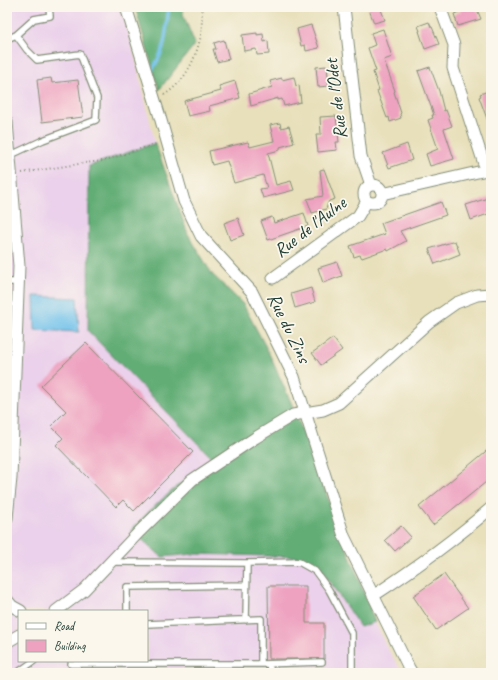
<svg xmlns="http://www.w3.org/2000/svg" width="498" height="680" font-family="Caveat,sans-serif">
<style>
.built{fill:#ebd1eb;fill-rule:evenodd}
.forest{fill:#62ad76;stroke:#407555}
.water{fill:#6fc1eb;stroke:#477f90}
.lines{fill:none;stroke-linecap:round;stroke-linejoin:round}
.stream{stroke:#6fc1eb;stroke-width:3.5}
.building{fill:#eea2c0}
.lane-casing{stroke:#848e78;stroke-width:8}
.street-casing{stroke:#848e78;stroke-width:13}
.path{stroke:#848e78;stroke-width:2;stroke-dasharray:1 3;stroke-linecap:butt}
.lane{stroke:#fff;stroke-width:5.5}
.street{stroke:#fff;stroke-width:11}
.labels{text-anchor:middle;dominant-baseline:central;stroke-width:3.5;stroke-linejoin:round;paint-order:stroke}
.street-label{font-size:19px;fill:#1f3d34;stroke:#fbf7ec}
</style>
<rect width="100%" height="100%" fill="#fbf7ec"/>
<filter id="ink" filterUnits="userSpaceOnUse"><feTurbulence type="fractalNoise" baseFrequency=".025" numOctaves="2"/><feDisplacementMap in="SourceGraphic" scale="8" xChannelSelector="R" yChannelSelector="G"/><feConvolveMatrix kernelMatrix="1 2 1 2 8 2 1 2 1" color-interpolation-filters="sRGB"/></filter>
<filter id="wash" filterUnits="userSpaceOnUse"><feTurbulence type="fractalNoise" baseFrequency=".012" numOctaves="4" result="noise"/><feDisplacementMap in="SourceGraphic" scale="16" xChannelSelector="R" yChannelSelector="G"/><feGaussianBlur stdDeviation="0.9" result="paint"/><feColorMatrix in="noise" values="0 0 0 0 0 0 0 0 0 0 0 0 0 0 0 0 0 1.4 0 .05"/><feComposite in="paint" operator="in"/></filter>
<g filter="url(#wash)">
<rect width="100%" height="100%" fill="#e8e0bb"/>
<path class="built" d="M7,7H122L137,66L155,143L89,166L88,331L213,459L190,476L150,510L131,530L162,557L194,554L301,557L318,566L360,627L375,622L387,648L403,673H7ZM19,611H147V661H19Z"/>
<path class="forest" d="M135,7H184L183,14L195,44L159,90Z
M155,143L188,234L212,274L243,304L267,349L294,409L375,622L360,627L319,566L301,557L194,554L162,557L131,530C156,503 183,480 213,459L88,331L89,166Z"/>
<path class="water" d="M34,296L77,298L79,332L35,330Z"/>
<g class="lines">
<path class="stream" d="M150,73C167,49 165,34 169,7"/>
</g>
<g id="blocks">
<path class="building" d="M368,7H380L385,20L374,23Z
M459,7H476L481,19L458,26L454,14L461,11Z
M429,22L431,27H432L439,44L425,49L419,31H420L418,26Z
M311,25L319,48L306,51L305,45L301,46L297,29Z
M383,29L392,57L384,60L395,91L394,92L401,113L400,114L401,118L390,122L389,117L387,118L377,91L379,90L373,72L376,71L368,48L375,45L371,33Z
M257,33V35L263,34L264,42L268,41L269,54L257,55L256,49L244,51L242,35Z
M224,40L229,59L217,62L213,49H216L214,43Z
M327,66L329,86L318,87L316,67Z
M430,67L439,91L444,111L446,110L452,126L444,129L454,159L430,166L426,154L438,149L428,120L433,118L432,115H434L418,71Z
M294,77L296,86L299,85L301,102L284,106L282,99L278,100V98L251,106L249,94L272,87L270,81L282,78V80Z
M51,78L52,83L78,80L83,117L42,122L37,80Z
M235,81L240,98L209,106L210,111L188,116L184,101L221,91L219,86Z
M491,90V127H490L479,97L481,96L480,94Z
M336,116L339,142H336L337,150L318,152L316,134H321L320,117Z
M280,123L281,128L289,126L294,143L280,147V150L268,153L276,185L291,181L294,190L263,198L260,189L267,188L263,175L234,183L227,161L212,165L209,151L248,142L250,147L274,141L270,125Z
M407,144L412,160L389,168L383,153Z
M324,169L335,199L329,201L326,209L312,213L307,199L323,196L320,170Z
M491,197V213L471,220L466,205Z
M441,202L446,215L400,231L406,241L388,251L387,249L362,258L360,255L354,257L350,246L385,234L381,223Z
M304,213L308,226L268,240L261,221L272,217L274,223Z
M238,218L244,235L230,240L224,223Z
M455,241L460,254L435,264L429,249Z
M337,262L342,276L323,283L318,268Z
M311,288L315,302L295,308L291,294Z
M333,338L342,350L321,365L312,353Z
M86,343L193,452L134,511L123,500L116,507L56,445L63,438L51,426L66,411L41,386Z
M491,447V478L433,525L419,507Z
M401,526L411,537L395,551L385,540Z
M444,574L468,608L436,630L413,596Z
M268,586H306V623H324V659H269Z"/>
</g>
</g>
<g filter="url(#ink)">
<use href="#blocks" fill-opacity="0" stroke="#848e78" stroke-width="1"/>
<g class="lines">
<g class="lane-casing">
<path id="lane" d="M16,35L34,19L50,16L49,7
M7,39L16,35L27,50L37,60L80,54L97,98L96,120L43,140L11,155
M7,282H19
M112,562L247,563L246,620
M247,563L299,562L315,571L329,590L352,633V673
M127,611V587L246,585
M147,624L261,619V664
M71,664H261L322,662
M269,664L271,673
M17,673L34,661"/>
</g>
<g class="street-casing">
<path id="street" d="M126,7L160,117L184,201L201,236L252,292L294,377L344,536L409,668L412,673
M344,7L361,156L371,185
M440,7L454,45L453,68L486,170
M7,122L19,266L11,478L7,518
M364 194a9 9 0 1 1 18 0a9 9 0 1 1-18 0Z
M382,194L491,169
M273,278L358,216L367,201
M373,596C414,569 454,540 491,508
M7,600L12,606L21,611
M56,611L84,590L140,531L192,480L255,438L293,415L323,410L339,403L429,322L456,303L477,295L491,294
M7,642L19,635"/>
</g>
<path class="path" d="M164,95C185,82 196,59 201,35C202,26 202,16 202,7
M22,173L85,163L103,161L156,144"/>
<use href="#lane" class="lane"/>
<use href="#street" class="street"/>
</g>
</g>
<g class="labels">
<g class="street-label">
<text transform="translate(336 99) rotate(-97)">Rue de l'Odet</text>
<text transform="translate(310 227) rotate(-38)">Rue de l'Aulne</text>
<text transform="translate(289 328) rotate(64)">Rue du Zins</text>
</g>
</g>
<rect width="498" height="680" fill="none" stroke="#fbf7ec" stroke-width="24"/>
<rect x="18" y="610" width="130" height="52" fill="#fbf7ec" stroke="#a3ada2"/>
<rect x="26" y="623" width="20" height="6" fill="#ffffff" stroke="#a3ada2"/>
<text x="54" y="630" font-size="12" fill="#1f3d34">Road</text>
<rect x="26" y="640" width="20" height="12" fill="#eea2c0" stroke="#a3ada2"/>
<text x="54" y="650" font-size="12" fill="#1f3d34">Building</text>
</svg>
